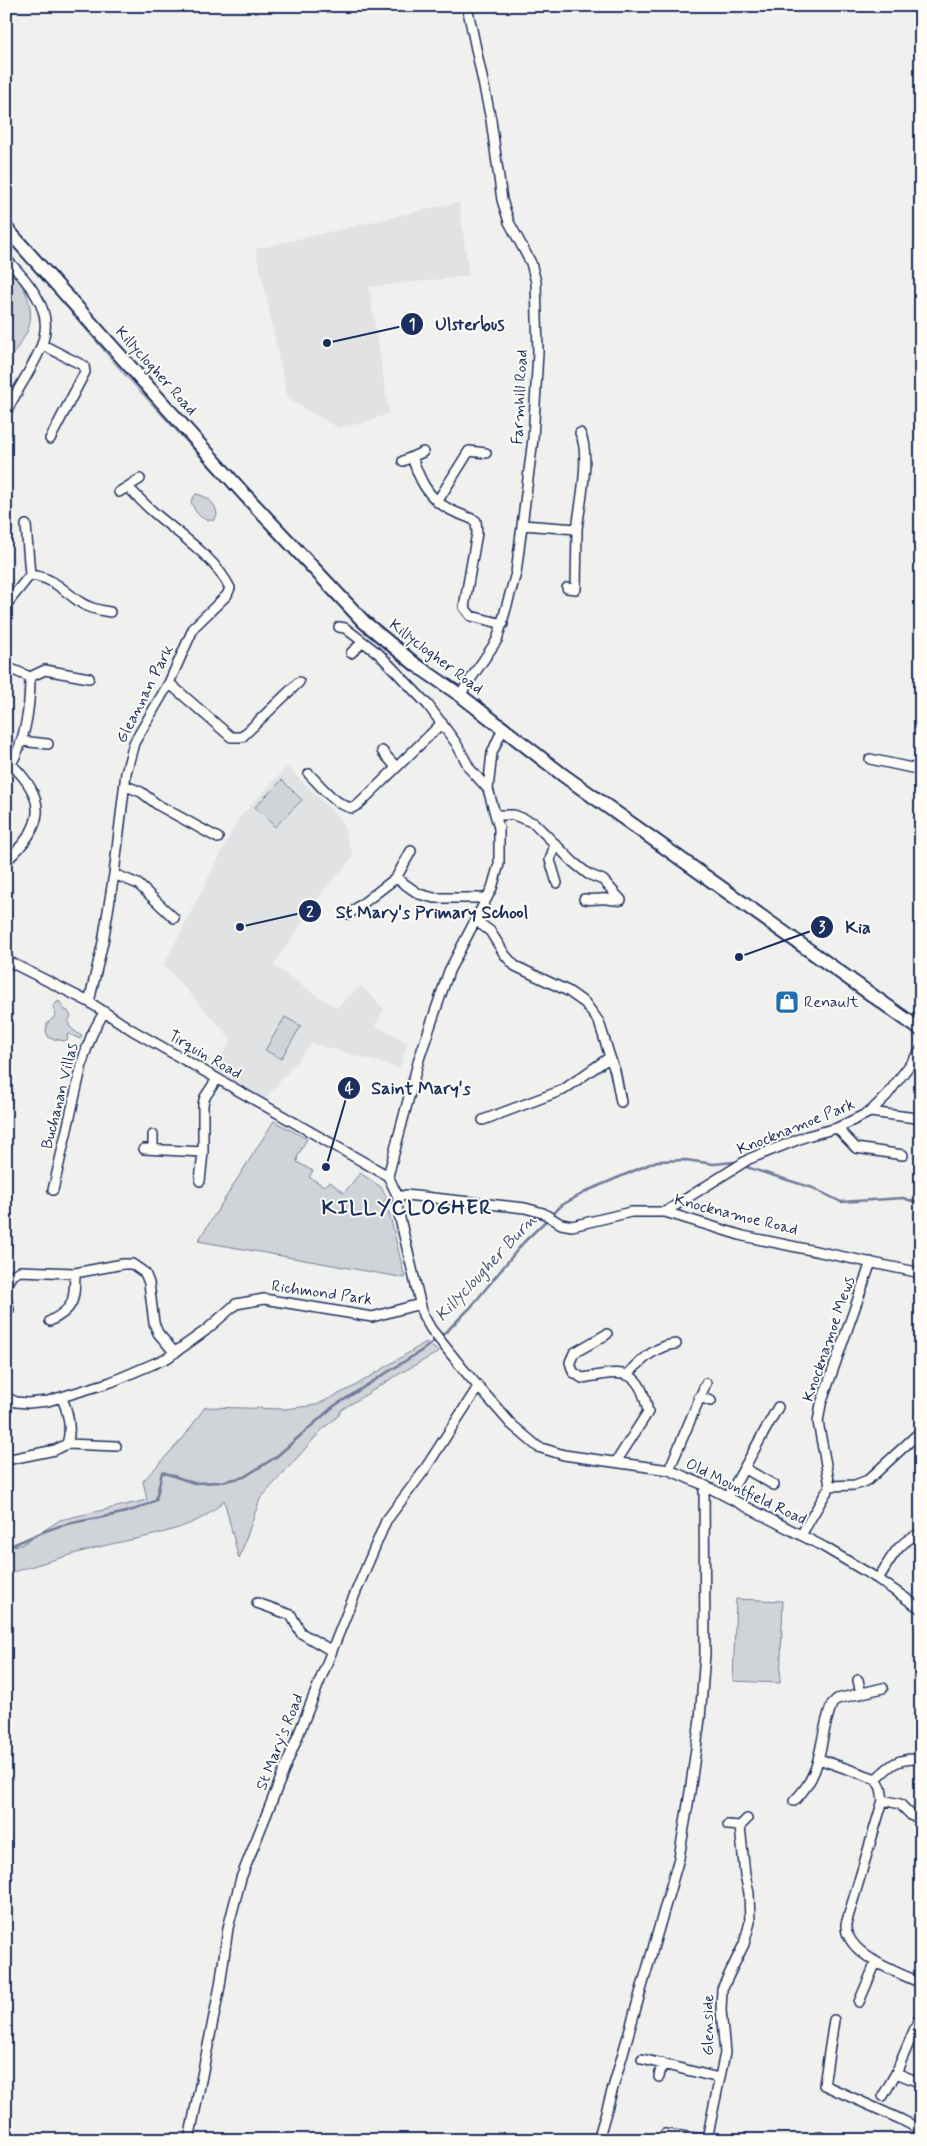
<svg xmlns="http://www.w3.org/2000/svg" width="927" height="2146" font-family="Mynerve,sans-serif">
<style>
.built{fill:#e0e2e3}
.green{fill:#d0d3d8;stroke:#76819b}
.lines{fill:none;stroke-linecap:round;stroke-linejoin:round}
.stream{stroke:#6f7b97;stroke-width:2.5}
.minor-casing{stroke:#1b2f5e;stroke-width:12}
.highway-casing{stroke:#1b2f5e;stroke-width:16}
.minor{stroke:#fdfcf7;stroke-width:9}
.highway{stroke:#fdfcf7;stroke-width:12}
.labels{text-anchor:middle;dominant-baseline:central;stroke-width:4;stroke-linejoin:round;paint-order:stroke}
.street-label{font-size:16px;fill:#1b2f5e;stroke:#fdfcf7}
.poi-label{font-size:16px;fill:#1b2f5e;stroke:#fdfcf7;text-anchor:start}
.water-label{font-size:18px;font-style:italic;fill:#4c5b7f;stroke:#fdfcf7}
.district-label{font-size:21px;font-weight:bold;letter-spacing:1px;fill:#1b2f5e;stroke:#fdfcf7}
.leader{fill:none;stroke:#1b2f5e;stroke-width:2}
.callout-dot{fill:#1b2f5e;stroke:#fdfcf7;stroke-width:2}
.mark-label{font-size:15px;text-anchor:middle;font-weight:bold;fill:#fff}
.callout-label{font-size:18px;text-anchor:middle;font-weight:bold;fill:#1b2f5e;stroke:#fdfcf7;stroke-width:4;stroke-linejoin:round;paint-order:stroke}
</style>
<rect width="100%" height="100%" fill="#f0f0ee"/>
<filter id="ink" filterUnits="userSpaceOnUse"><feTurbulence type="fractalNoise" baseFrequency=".02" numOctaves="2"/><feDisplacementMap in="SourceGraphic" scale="10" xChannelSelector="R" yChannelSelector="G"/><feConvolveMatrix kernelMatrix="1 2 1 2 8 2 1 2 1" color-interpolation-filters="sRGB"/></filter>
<g filter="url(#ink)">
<path class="built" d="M459,202L469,276L369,287L389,413L366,422L339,428L288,399L256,249Z
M287,767L342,821L353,857L323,891L273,966L336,1008L361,986L384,1009L375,1025L408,1043L399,1068L312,1043L265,1099L214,1068L232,1040L164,965L239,818Z"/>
<path class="green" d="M6,235L237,497L124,374L14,246L6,243Z
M6,265C22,282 35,302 29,326C27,336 12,354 6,364Z
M196,494C207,496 216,503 217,515L214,520C202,522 194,512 191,501Z
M282,780L302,800L275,827L255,807Z
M59,1001L65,1010L68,1011L71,1017L69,1019V1026L77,1033L82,1035L80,1039L69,1034L67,1035L68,1039L64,1041L49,1038L46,1032L47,1024L55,1016L53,1005Z
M285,1017L301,1026L281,1059L265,1050Z
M274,1121L307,1139L298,1155L297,1162L313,1171L309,1177L324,1186L330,1182L344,1193L360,1173L381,1187L387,1198L381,1204L382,1208L389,1212L405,1278L198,1241Z
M426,1342L439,1352L404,1371L341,1410L339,1415L322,1430L260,1499L239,1559L224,1500C198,1532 137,1537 99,1547C68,1555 37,1565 6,1574V1546L21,1545L60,1520L147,1500L143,1481L184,1437L205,1407L285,1409L316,1405L353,1387Z
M736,1599L783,1601L780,1683L733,1681Z"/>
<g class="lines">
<path class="stream" d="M743,1166L813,1188L841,1202L903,1198L921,1204
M6,1548C25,1540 44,1530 64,1525C95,1517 128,1516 156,1500L162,1472L194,1483L221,1482L244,1477L276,1457L334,1406L421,1351L447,1331L471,1307L523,1243L562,1205L589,1190L657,1161L686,1160L714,1164L734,1162L738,1164"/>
<g class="minor-casing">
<path id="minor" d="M6,259C72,325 43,342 6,412
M43,345L84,366L85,372L50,439
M412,457C419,478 427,497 447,508C457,514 467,516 476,521L477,533L464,607L471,616L503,624
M403,461L423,452
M119,492L140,479
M437,502L469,451L486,453
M522,525L577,529C580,505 591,454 580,433
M30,575C51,577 61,588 77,600C87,608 99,610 110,612
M567,588L576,589L577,529
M6,605L30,575L26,525
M339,627L345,628L379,654L428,705L456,743L470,769L488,789
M351,653L363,642
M6,665L11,669L30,677
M169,683L231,737H242L299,682
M460,695L497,640L516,573L533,439L538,352L536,282L531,263L509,222L502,200L491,120L467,6
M21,741L48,744
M382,751L396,767
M870,759L921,770
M309,774C322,787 334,804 352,808L359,804L442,723
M126,786L141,792L158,805L218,838
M495,815H514L534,823L573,862L588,874L603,880L621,900C613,901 608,898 600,899C594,899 590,900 584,899
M555,844L550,860L557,883
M6,861C44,827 49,800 11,764C26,739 30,706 30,677L45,670L89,678
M114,874L138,884L174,918
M396,878L419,894L434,898H487
M349,914L396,878L411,851
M475,920L490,931L505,955L515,966L568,991L585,1003L599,1022L610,1057L563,1090L483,1120
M6,960L89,1002L132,1030L388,1176
M89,1002L103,942L114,874L126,773L134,743L169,683L194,627L227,595L230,588C213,554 177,534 150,509C142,502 135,494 128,487
M610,1057L615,1071L621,1102
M870,1112L916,1118L921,1120
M837,1128L856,1148L903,1155
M144,1149L203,1152
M153,1149V1135
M200,1181L203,1152V1104L205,1097L217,1079
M53,1190L84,1056L92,1034L104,1012
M398,1197L397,1206L423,1315L431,1329L463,1369L511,1424L538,1447L564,1455L669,1470L704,1485L824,1547L878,1579L921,1609
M398,1197L406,1195L525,1208L543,1213L561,1224L572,1226L631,1212H665L743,1236L921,1273
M398,1197L388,1176L419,1059L449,971L492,888L499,864V828L488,789L492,753L503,728
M665,1212L749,1159L807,1136L837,1128L870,1112L887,1095L921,1050
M6,1285L12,1275L20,1271L75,1273L123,1264H132L145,1273L149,1283L154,1323L158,1333L175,1353
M6,1298L9,1310
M50,1321C76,1308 74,1299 75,1273
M607,1334L574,1353L570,1362L573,1372L582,1378C621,1372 639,1364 648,1412L616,1462
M628,1374C641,1361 656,1345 676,1344
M6,1397L16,1402L28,1403L48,1401L111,1382L167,1358L205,1331L236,1304L264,1299L372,1317L420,1304
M699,1397L711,1401
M67,1444L116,1446
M6,1460L55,1450L67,1444C72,1429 68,1412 62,1398
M744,1468L774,1485
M669,1470L706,1383
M830,1486L818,1422L821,1404L871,1262
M728,1497L778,1407
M801,1535L830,1486L855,1485L868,1480L921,1431
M878,1579C889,1562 899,1539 921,1534
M257,1603L291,1615L301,1633L332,1651
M858,1680L861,1694
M819,1759L876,1779L881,1788L883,1800L846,1924C846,1927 846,1932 848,1935C858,1959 899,1973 921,1983
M876,1779C891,1764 898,1758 919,1759
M883,1800L900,1804L912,1816
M794,1801C826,1770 817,1741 832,1704L837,1699L883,1688
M728,1825L740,1826
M859,2002L876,1962
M834,2020L824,2085L900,2119L921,2130
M642,2059L719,2078
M896,2073L921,2083
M659,2077L662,2063
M883,2096L896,2073L921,2014
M665,2134L710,2140
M707,2139L725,2053L721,2010L722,1989L744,1944L750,1922L749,1893L745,1875L740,1826L747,1819
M189,2140L220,1986L228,1928L241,1878L349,1608L386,1521L423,1472L478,1387
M598,2140L679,1858L690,1792L700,1719L705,1654L704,1485
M806,2140L820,2137L828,2140"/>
</g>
<g class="highway-casing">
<path id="highway" d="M6,228L245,495L364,622L416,665L460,695L563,775L921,1030"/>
</g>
<use href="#minor" class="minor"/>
<use href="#highway" class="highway"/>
</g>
</g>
<defs>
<g id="shop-square" transform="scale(1.25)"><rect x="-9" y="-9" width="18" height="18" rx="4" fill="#1f6fb2" stroke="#fdfcf7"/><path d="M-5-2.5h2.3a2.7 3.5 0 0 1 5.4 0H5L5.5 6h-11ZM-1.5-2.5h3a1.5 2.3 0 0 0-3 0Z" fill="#fff"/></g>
</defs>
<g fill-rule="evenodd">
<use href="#shop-square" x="787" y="1002"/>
</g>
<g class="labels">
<g class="street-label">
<text transform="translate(156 371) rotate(48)">Killyclogher Road</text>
<text transform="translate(520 397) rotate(-87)">Farmhill Road</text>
<text transform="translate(436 657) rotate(37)">Killyclogher Road</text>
<text transform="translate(145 694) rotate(-63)">Gleannan Park</text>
<text transform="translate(205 1055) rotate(30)">Tirquin Road</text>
<text transform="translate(60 1096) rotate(-76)">Buchanan Villas</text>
<text transform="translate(796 1127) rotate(-22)">Knocknamoe Park</text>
<text transform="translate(736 1215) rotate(14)">Knocknamoe Road</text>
<text transform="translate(322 1293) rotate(8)">Richmond Park</text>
<text transform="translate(829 1339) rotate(-71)">Knocknamoe Mews</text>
<text transform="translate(746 1492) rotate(26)">Old Mountfield Road</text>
<text transform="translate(280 1742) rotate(-68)">St Mary's Road</text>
<text transform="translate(708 2025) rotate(-90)">Glenside</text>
</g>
<g class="poi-label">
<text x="804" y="1002">Renault</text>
</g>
<g class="water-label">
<text transform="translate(486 1268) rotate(-47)">Killyclougher Burn</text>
</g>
<g class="district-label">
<text x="407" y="1208">KILLYCLOGHER</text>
</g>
</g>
<path class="leader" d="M327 343L412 324M240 927L310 911M739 957L822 927M326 1167L349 1088"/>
<g class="callout-dot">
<circle cx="327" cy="343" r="5"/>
<circle cx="240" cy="927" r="5"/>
<circle cx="739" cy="957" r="5"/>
<circle cx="326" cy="1167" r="5"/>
<circle cx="412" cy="324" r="12"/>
<circle cx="310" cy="911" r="12"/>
<circle cx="822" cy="927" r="12"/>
<circle cx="349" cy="1088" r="12"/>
</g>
<g class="mark-label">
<text x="412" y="329">1</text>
<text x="310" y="917">2</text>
<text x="822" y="932">3</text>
<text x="349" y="1093">4</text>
</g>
<g class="callout-label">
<text x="470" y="330">Ulsterbus</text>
<text x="432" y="918">St Mary's Primary School</text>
<text x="858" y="933">Kia</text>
<text x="421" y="1094">Saint Mary's</text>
</g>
<rect width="927" height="2146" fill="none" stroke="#fdfcf7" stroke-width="25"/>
<rect x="12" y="12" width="902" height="2121" fill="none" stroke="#1b2f5e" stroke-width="2" filter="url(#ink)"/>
</svg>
